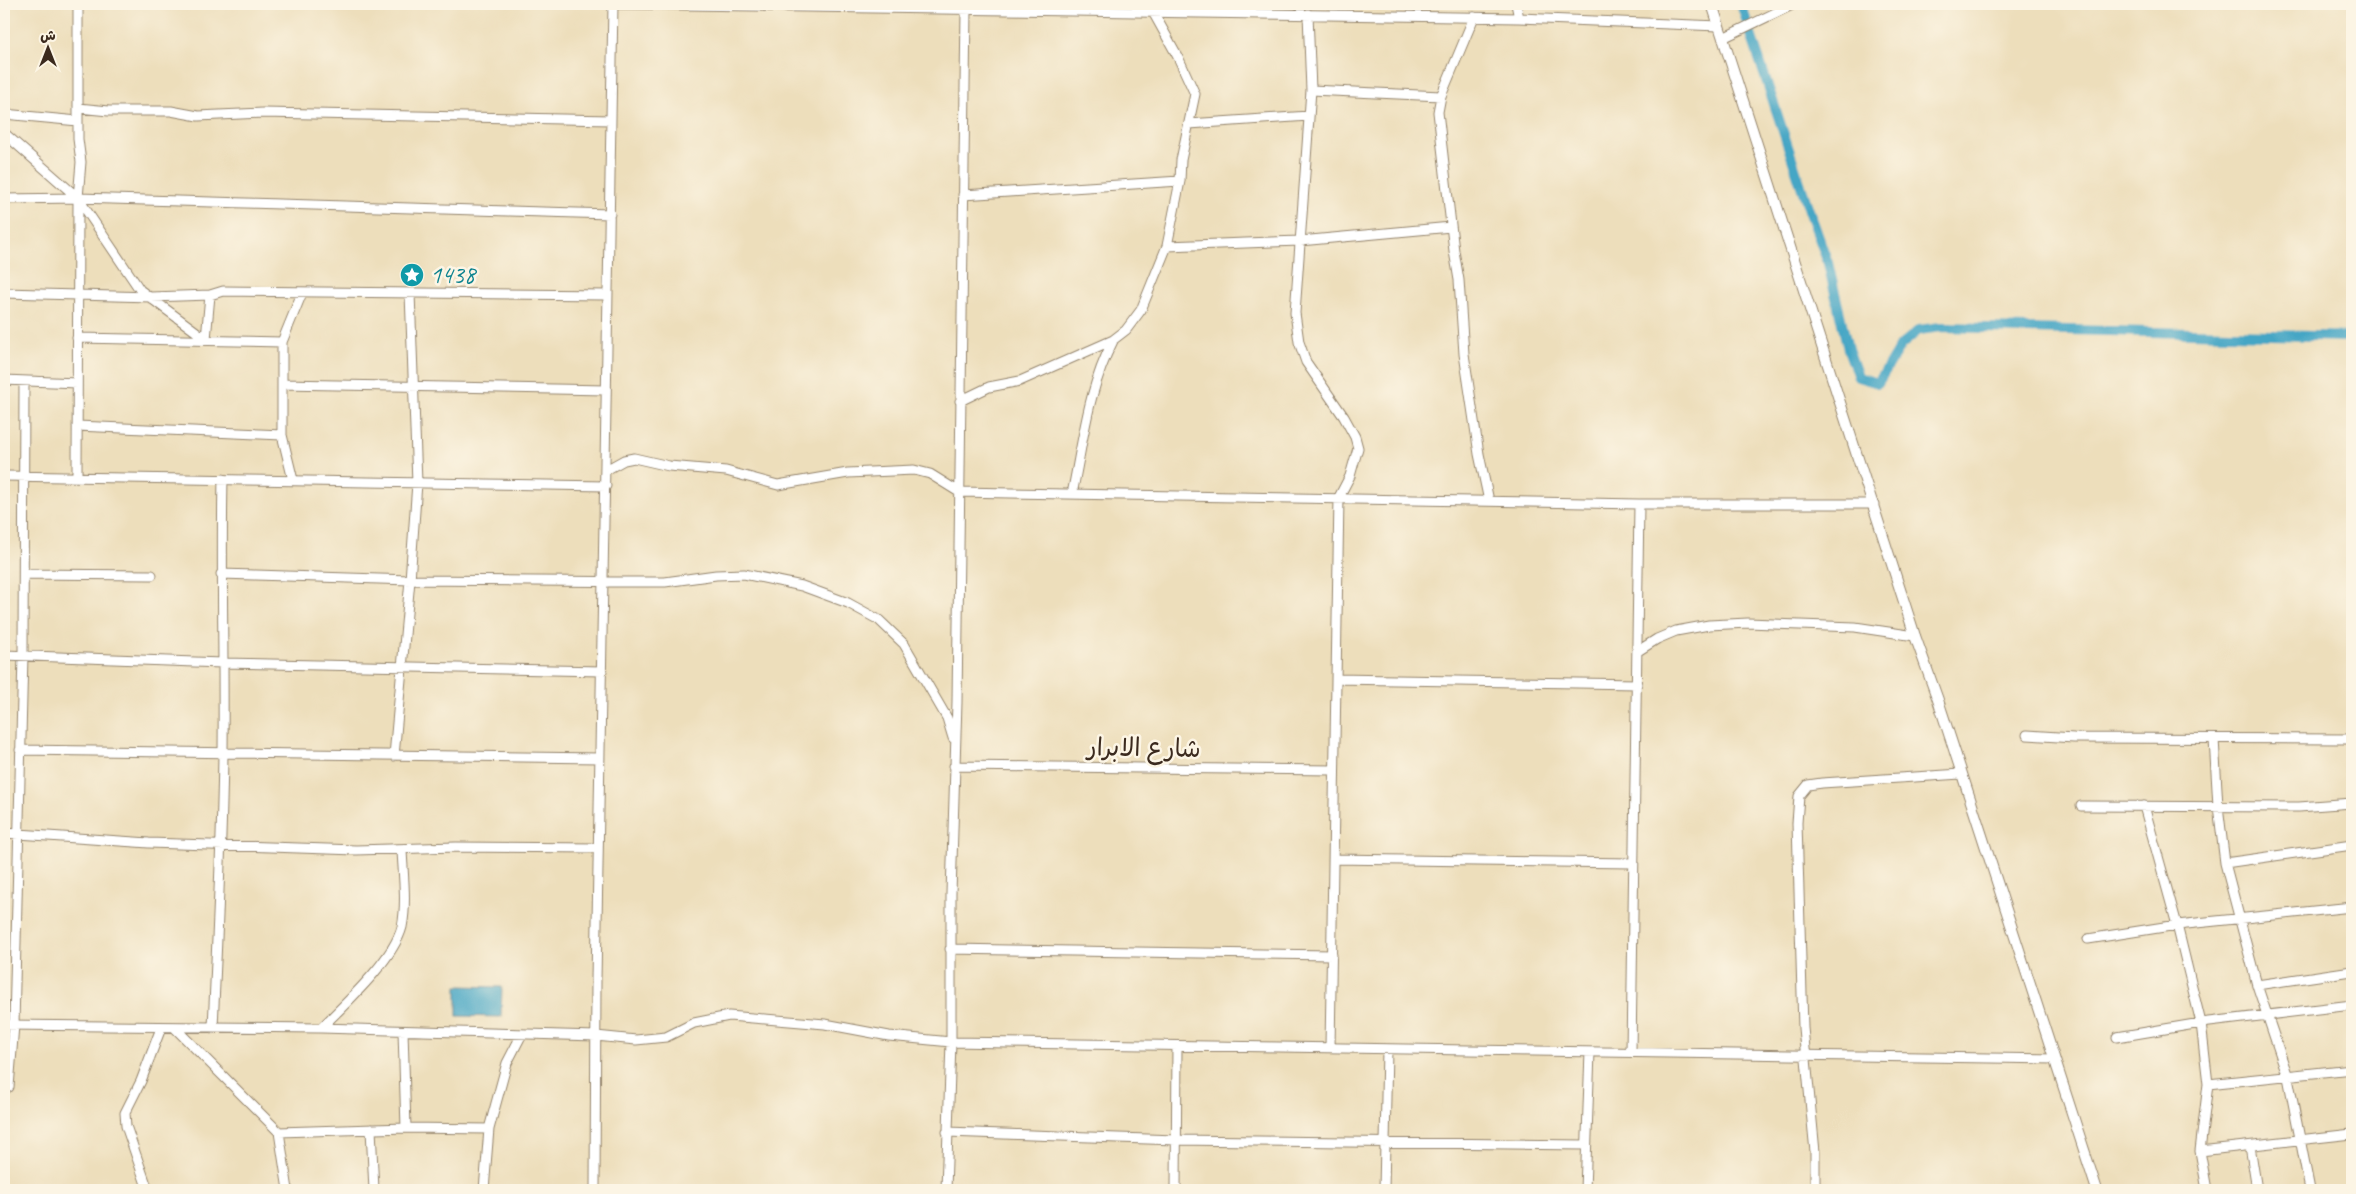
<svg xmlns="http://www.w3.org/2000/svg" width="2356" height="1194" font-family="Caveat,'Playpen Sans Arabic',sans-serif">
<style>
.water{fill:#45a6c5;stroke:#406872}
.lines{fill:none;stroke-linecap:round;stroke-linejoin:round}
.canal{stroke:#45a6c5;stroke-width:10}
.minor-casing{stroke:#94846c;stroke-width:11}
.tertiary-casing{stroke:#94846c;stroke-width:12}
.minor{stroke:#fff;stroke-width:9}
.tertiary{stroke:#fff;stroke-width:10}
.labels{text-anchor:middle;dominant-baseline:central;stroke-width:5;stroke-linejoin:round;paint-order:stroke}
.culture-label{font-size:25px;fill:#0d838f;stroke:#fcf5e5;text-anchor:start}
.street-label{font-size:25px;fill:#3b2a1e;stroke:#fcf5e5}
</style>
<rect width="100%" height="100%" fill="#fcf5e5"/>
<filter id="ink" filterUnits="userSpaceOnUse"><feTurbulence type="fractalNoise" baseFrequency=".02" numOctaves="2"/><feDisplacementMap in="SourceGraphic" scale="10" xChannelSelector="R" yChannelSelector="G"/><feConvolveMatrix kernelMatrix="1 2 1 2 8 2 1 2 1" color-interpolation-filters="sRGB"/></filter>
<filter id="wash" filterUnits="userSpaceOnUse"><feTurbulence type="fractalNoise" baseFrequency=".0096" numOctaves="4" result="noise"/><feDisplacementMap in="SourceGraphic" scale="20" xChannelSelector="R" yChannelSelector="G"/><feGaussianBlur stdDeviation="1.12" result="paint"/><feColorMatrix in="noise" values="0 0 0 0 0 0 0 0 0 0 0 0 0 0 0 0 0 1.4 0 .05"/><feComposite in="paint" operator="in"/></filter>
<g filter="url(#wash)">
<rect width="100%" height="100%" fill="#eddebb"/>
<path class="water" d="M457,986L502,987L501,1017L457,1016Z"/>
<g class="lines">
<path class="canal" d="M1741,4L1809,210L1828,263L1848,349L1858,377L1878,383L1901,345L1919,330L1941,327L2352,337"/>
</g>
</g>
<g filter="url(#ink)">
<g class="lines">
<g class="minor-casing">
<path id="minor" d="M618,4L1519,18L1719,26
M1516,4L1519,18
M1308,14L1311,90L1295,313L1299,342L1306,362L1344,417L1355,437L1358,448L1350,476L1339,497L1330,1048
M1474,17L1441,96L1438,112L1454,251L1459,280L1464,354L1479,454L1489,501
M1723,38L1794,4
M1311,90L1441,96
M78,108L109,111H171L198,116L263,113L611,120
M4,114L78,121
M1189,124L1309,116
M4,133L78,198L140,290L206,339
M963,195L1180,181
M4,199L78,198L610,214
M1167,246L1300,241L1451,227
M4,293L151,297L210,295L223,291L607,295
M77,338L282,342
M206,339L210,295
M4,380L77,383
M282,384L606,390
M960,401L989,387L1020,381L1113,340L1126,330L1141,310L1167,246L1180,181L1181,160L1195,94L1178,57L1153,12V4
M77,426L282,435
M606,470L624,460L634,458L669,466L726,471L778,485L848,473L914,470L930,474L959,492L1639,504H1874
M4,476L606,486
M77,476L78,198L81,162L78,139V4
M293,480L282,435V342L302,293
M1072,494C1083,442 1088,389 1113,341
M24,574L152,575
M221,574L410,580L665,582L716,575L744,574L802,586L848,603L879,620L904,644L947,718L953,738
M1638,651L1657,639L1676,631L1709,625L1748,623L1855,627L1915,636
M4,655L222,663L602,671
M1336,679L1637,684
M2027,735L2074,738L2352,739
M2214,739L2218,806L2225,863L2257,985L2288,1077L2310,1190
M20,750L600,758
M394,756L410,580L417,483L410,293
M954,766L1334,770
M2081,806L2299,807L2352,803
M2144,806L2177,925L2201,1023L2208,1084L2352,1069
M4,833L149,843L356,850L456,847L598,848
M1333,859L1633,863
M2225,863L2352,845
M2088,939L2177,925L2352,907
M950,949L1332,955
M2257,985L2352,971
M4,1025L321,1028L596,1036L636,1040L666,1037L694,1023L729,1016L825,1024L889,1036L951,1042L2054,1059
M175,1028L279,1132L288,1190
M213,1028C217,936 222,844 223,752C224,661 221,570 223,479
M321,1028C345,1004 394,959 402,927C407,902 403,874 402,850
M403,1031L406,1128
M2117,1037L2201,1023L2352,1005
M1631,1052L1639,504
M4,1089L9,1087L14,1025L23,655L24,381
M371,1129L374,1190
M279,1132L406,1128L489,1129
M947,1132L1176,1140L1585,1145
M2250,1146L2257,1190
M2200,1151L2352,1134
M148,1190L126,1126L125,1113L141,1081L161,1028
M484,1190L489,1129L507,1063L522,1034
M595,1190L596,981L613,4
M946,1190L951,1042V894L957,702L966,9
M1176,1190L1177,1046
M1384,1190L1387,1050
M1585,1190L1590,1052
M1815,1190V1152L1803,1028L1797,823L1799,796L1808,785L1822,783L1961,774
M2207,1190L2200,1151L2208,1084
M2350,1190H2352"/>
</g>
<g class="tertiary-casing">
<path id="tertiary" d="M1712,4L1915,636L1938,700L2097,1190"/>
</g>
<use href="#minor" class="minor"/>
<use href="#tertiary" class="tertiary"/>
</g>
</g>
<defs>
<g id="sight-disc" transform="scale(1.25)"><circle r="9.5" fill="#0f9aa8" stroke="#fcf5e5"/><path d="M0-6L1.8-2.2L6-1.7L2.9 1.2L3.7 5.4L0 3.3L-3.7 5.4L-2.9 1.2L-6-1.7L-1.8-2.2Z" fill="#fff"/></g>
</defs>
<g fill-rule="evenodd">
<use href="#sight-disc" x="412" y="275"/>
</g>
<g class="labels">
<g class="culture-label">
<text x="430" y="275">1438</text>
</g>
<g class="street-label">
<text transform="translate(1144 748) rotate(1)">شارع الابرار</text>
</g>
</g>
<rect width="2356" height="1194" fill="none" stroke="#fcf5e5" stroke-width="20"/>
<g transform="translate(48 48)" stroke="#fcf5e5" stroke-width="4" paint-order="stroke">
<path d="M0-4L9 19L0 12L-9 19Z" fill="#3b2a1e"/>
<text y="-8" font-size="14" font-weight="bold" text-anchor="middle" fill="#3b2a1e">ش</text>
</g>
</svg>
